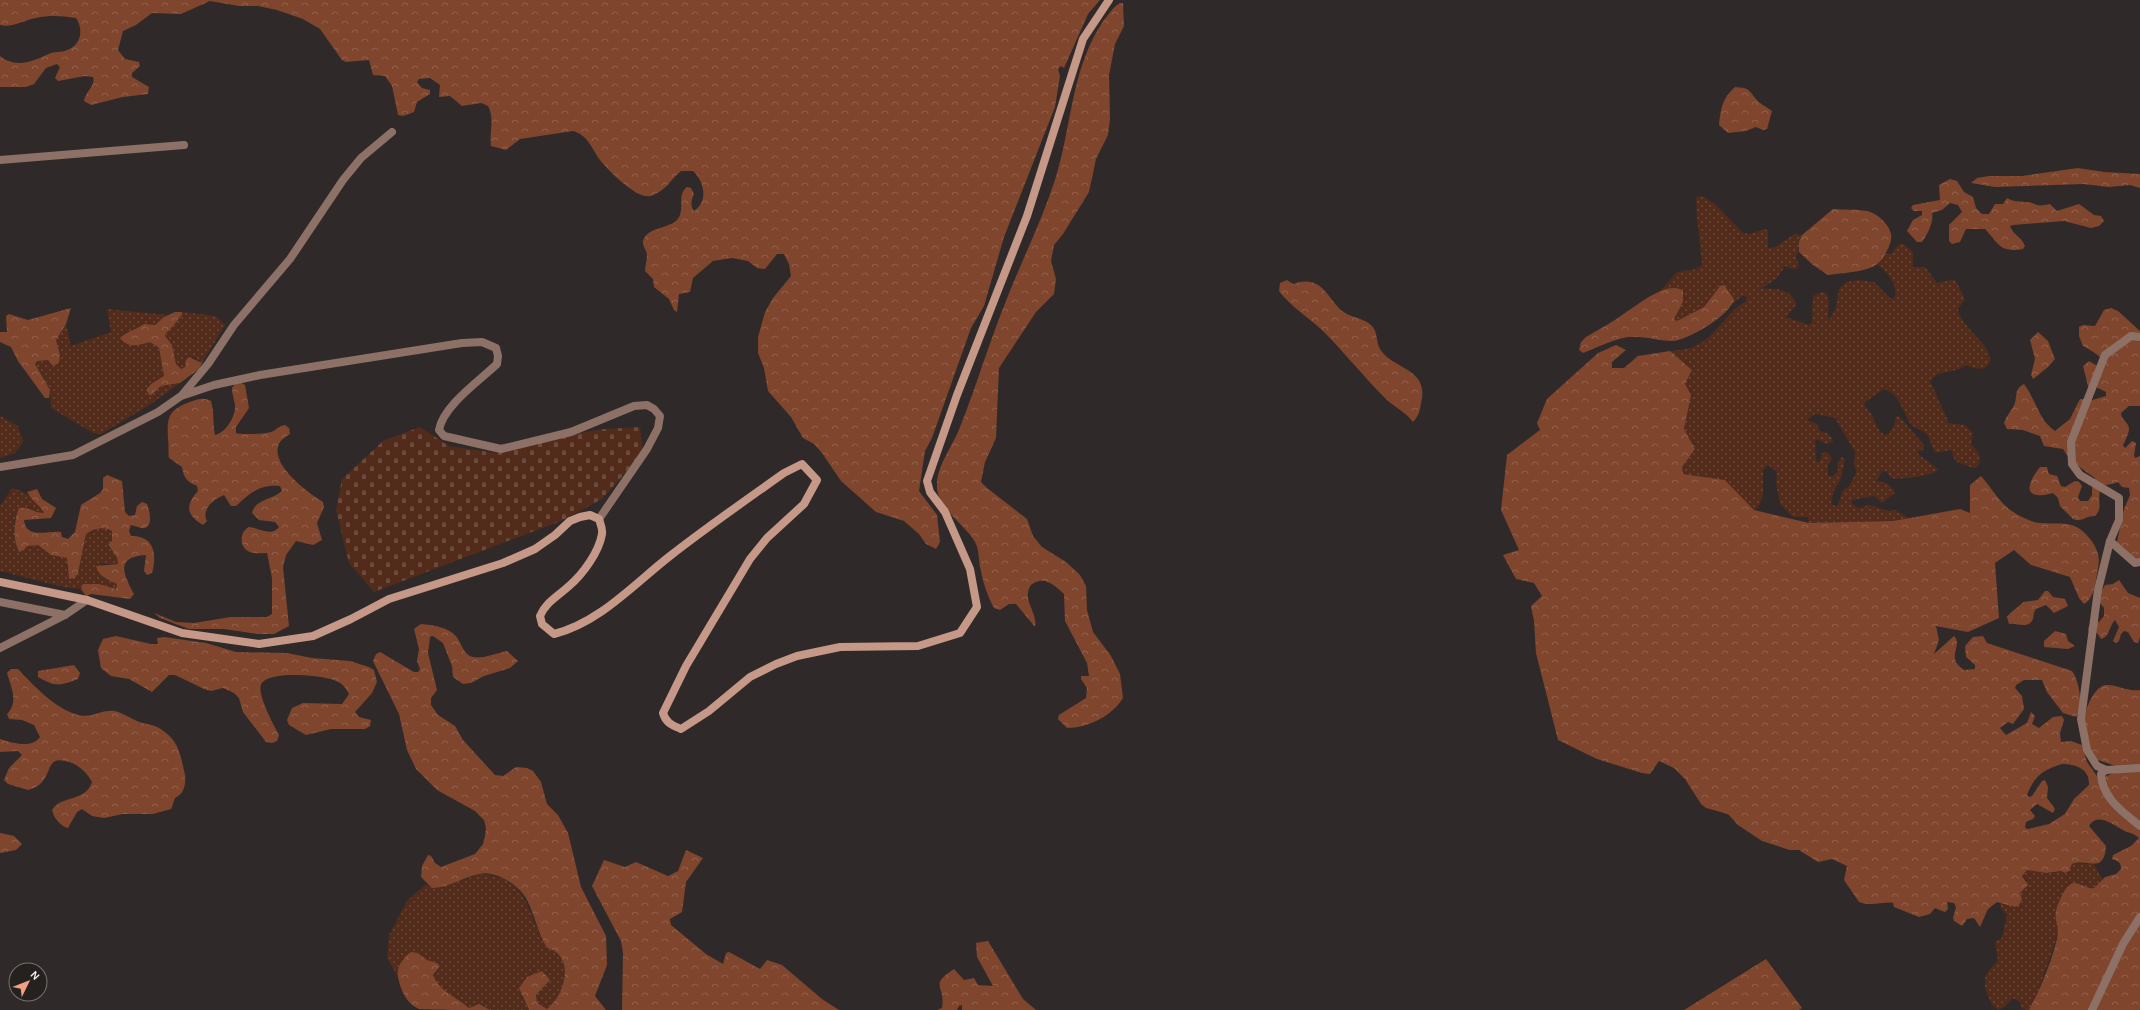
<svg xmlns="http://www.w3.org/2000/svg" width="2140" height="1010" font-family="Karla,sans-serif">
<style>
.grass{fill:url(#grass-dots);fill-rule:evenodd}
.forest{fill:url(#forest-crowns);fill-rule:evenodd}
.cemetery{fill:url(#cemetery-stones)}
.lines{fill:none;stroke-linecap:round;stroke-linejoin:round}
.street{stroke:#8d7166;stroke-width:8}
.secondary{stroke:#c59887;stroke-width:8}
</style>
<defs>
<pattern id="grass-dots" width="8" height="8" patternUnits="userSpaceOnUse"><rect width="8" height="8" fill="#522b1b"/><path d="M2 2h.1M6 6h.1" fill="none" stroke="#6b4a3c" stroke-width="1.8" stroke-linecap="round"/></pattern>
<pattern id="forest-crowns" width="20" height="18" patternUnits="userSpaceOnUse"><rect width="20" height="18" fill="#7f452d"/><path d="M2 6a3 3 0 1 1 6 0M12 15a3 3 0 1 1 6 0" fill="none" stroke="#92604c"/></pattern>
<pattern id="cemetery-stones" width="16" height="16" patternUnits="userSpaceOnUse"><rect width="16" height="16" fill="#522b1b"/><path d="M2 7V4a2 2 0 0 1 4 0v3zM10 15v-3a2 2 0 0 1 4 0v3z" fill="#6b4a3c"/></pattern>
</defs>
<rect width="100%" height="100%" fill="#2f2a29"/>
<path class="grass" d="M1697,196L1704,197L1715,204L1743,233L1750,234L1765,229L1768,231V248L1775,247L1795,234L1802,235C1798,243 1800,250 1796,257L1799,265L1796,269H1793L1785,266L1777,278L1761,289C1773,288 1793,288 1796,305L1786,317L1809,325L1812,322L1813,296L1822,292L1826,293C1832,302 1826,311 1829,320L1836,308L1839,289L1846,282L1858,280L1874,282L1891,299L1894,298C1900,286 1886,271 1877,264L1885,254L1892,253L1899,244H1903C1917,253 1912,253 1913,267H1925L1937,283L1952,280L1956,281L1965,299L1958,309C1962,330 1992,343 1990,362C1985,372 1975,369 1966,365L1960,369L1938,374L1930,381L1949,423L1965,425L1973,433L1971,444C1977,451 1984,457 1977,467L1973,468L1955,461L1951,450L1936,453C1931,447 1931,439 1926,434C1921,429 1913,428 1910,423C1903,412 1899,393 1884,389L1865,402L1864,406C1876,414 1874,430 1885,435L1889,434L1895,423L1896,416L1900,417L1924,445V449L1917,452L1919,455L1938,469C1935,476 1899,480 1891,478L1886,471L1882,472L1876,481L1886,483L1894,490L1895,493L1882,503L1874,496L1852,500V503L1858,508L1869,505L1888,511L1895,510L1909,518L1893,521L1809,523L1808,517H1793L1780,504L1776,483L1777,472L1768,465L1763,470V494L1758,508L1754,510L1725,480L1683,474L1682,467L1695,449L1684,430L1690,395L1685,384L1692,370L1670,351C1679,350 1689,350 1697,345C1715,337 1727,312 1746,301L1747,297L1743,296L1733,303L1734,299L1720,286L1704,307L1677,321L1674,319L1683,302L1659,292L1677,272L1696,269L1702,265C1702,254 1694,202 1697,196ZM1815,414L1835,418L1855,452L1854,465L1857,472L1849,486L1843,490L1838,505L1835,506L1831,504L1834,490L1840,481L1845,459L1842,457L1837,464L1838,471L1832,477L1828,475V465L1832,458L1827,452H1823L1819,462L1816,461L1815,442L1816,439L1826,444L1833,442L1832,438L1827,433L1820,431L1817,424L1807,420Z
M107,309L167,315L155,325L144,324L138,329L126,332L122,341C131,348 140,345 150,342L159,348L164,376L151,384L146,390L150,396L161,386L180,383L151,404L101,434L93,433L51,408L50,390L35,364L37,361L48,360L60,355L56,340L66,324L71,346L111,332Z
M182,312L216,316L225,325L202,363L193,357L186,360L185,367L181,369L176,364L172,345L165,337L166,333C173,328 176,321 182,315Z
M0,416L18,426L23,442L15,453L0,458Z
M12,488C27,492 36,500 44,513H39L29,508L14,519L16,546L18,551L24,550L27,546L38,545L51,555L67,558V569L78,573L86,534C94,528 103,526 112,531C114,537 114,540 108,544L117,559L118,564H101L102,577L117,584L116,590L99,584H83L81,589L67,588L0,571V506Z
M2075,863L2094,864L2102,879L2094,888H2087L2079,884L2066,890L2057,909L2058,933L2050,958L2034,1002L2029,1010L2022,1009L2020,1002L2013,998L2003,1008L1998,1010C1989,1004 1982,985 1986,975C1988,970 1995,965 1998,960L1995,942L2002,938L2007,915L2001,909L2000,901L2015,907L2020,893L2027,881L2022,876L2023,872L2027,870L2046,873L2061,871L2065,873L2068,871L2072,864Z
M478,874C528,873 527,915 547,948C576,955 565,995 547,1009L537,1003L536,995L550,980L521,995L529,1010H490L486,1007L475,1005L469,1008C458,998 438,990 433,976L440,966L437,963L427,960L418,953L402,959L397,975L387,958L389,936L407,901L426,884L432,888L467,879Z"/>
<path class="forest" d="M0,0H1100L1088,14L1064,68L1061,66L1058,69L1060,76L1055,107L1004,237L984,306L971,328L932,438L925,451L919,491L937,515L940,542L936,549L926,544L919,534L904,521L876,512L841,481L822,453L814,444L803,438L791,417L768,391L764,368L758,353V337L765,312L773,298L791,276L789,264L784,254H777L765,269L757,268L748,261L732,258L713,261L693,278L690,292L679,294L677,312L674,310L669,299L654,287L653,279L645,271C645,266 647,261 647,255C647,251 642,245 643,241C647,227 668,229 677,220C686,210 676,195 687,187L691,188L694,194C691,201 690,205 694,211C709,201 704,181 693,171H681C671,179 666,191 651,196C637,200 608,170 600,160C592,149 588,135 573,131L520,139L506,150L491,146C489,132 495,119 488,106L481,103L462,106L450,96L439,97L440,85L430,78L419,79L417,82L422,88L430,90V94L417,102L414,112L403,116L398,115L392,86L385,76L373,75L369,60L346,62L342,60L320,29L303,19L277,10L258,6H239L210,1L181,14L152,13L136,25L123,31L118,50L125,59L139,62L140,66L132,73V77L149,87L148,94L123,97L91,105L84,101C85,92 96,86 93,77L85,76L58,81L55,78L60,67L57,64L46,68L34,84L26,87H0V56C16,69 33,61 49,54C54,51 61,53 67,50C81,45 84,30 76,18C62,16 50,15 36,18C24,20 12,28 0,25Z
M1120,3H1123L1124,26L1115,44L1109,75L1110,119L1108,135L1096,159L1089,192L1063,234L1054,245L1051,261L1056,279L1054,294L1036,312L999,368L996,438L985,462L981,482L987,488L1027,519L1033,536L1042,547L1066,562L1080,575L1086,586L1087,610L1093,632L1111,656L1120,674L1123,698C1112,716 1088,728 1067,728L1058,719L1059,715L1086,698L1087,688L1081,679V676H1089L1087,663L1065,621L1064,594C1054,585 1044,575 1031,585C1021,600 1038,612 1035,627L1016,604H1009L1000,610L994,608C988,597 983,583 981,571C978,561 980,551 975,542C965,524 936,508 937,485C937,465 953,446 960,427C976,387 988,346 1004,306C1020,264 1041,223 1055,180C1072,127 1071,67 1104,20C1109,14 1113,7 1120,3Z
M1735,87C1749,88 1748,89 1756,99C1760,104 1767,107 1772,111L1767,129L1763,130L1756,127L1746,131L1728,133L1719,125C1721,108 1722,99 1735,87Z
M2078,168L2104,172L2140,174V188L2130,185L2109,187L2083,184L1995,187L1971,183L1977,178L1989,176H2022Z
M1950,179L1957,181L1964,192L1973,197L1976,208L1982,214H1989L1995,204H2003L2007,198C2014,202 2017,201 2025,202C2037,202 2033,208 2050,204L2057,211L2079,204L2094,215L2101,216L2104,221L2099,226L2091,228L2064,221L2013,225L2010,226C2012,234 2022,237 2025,246L2023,249C2000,253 1999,244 1985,229H1966L1960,242L1952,244L1949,241V225L1962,212L1958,205L1950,203L1942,210L1932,213C1934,222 1927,235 1922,242H1917L1907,231L1913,220L1922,215V211H1914L1911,208L1913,205L1940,200L1939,185Z
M1833,209C1844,210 1856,209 1867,211C1877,213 1889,224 1891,234C1893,242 1884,259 1877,264C1868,272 1841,273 1828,275L1813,265L1799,252V242L1802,235Z
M1287,280L1293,284C1324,273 1327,301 1345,313C1354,318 1366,319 1372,326C1378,333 1376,342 1380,349C1393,370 1430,368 1421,403C1420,411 1418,417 1413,422C1406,412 1394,407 1385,398C1363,376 1344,352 1322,330C1308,317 1290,306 1279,291L1280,283Z
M1724,285L1734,299C1732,314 1687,341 1672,341C1656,341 1640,334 1623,338C1610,341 1596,348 1583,353L1579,350L1581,342L1586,337C1599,329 1613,322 1625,313C1637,305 1669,279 1683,291V302L1674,319L1677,321L1704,307L1720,286Z
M71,308L66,324L56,340L60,355L59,363L53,366L48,360L37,361L35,364L50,390L49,398H45L18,361L11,347L0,342V332H7L6,316L9,314L28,320Z
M2111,308L2118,311L2140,331V406H2129L2121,413C2121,420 2130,423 2129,430C2128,435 2125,441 2123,445L2125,448L2132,441L2136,443L2134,455L2135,458L2140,456V559C2132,560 2120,550 2117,542L2124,509L2130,495L2129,488L2122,487L2118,482C2112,485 2105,483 2101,489C2096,498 2104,508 2095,516C2087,515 2081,523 2073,519L2060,506L2058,498L2053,493C2025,501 2024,487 2040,467H2047L2049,474L2057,476L2061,486L2065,487L2075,481L2079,482L2082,486L2078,497L2080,501H2088L2092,495V488L2095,478L2071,461L2063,449L2044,446L2040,436L2023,430L2007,429L2004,423C2006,416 2013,409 2015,403C2017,395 2015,388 2024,384C2036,400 2039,421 2055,431L2070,419L2080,399L2092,400L2106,396V392L2096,387L2089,390L2083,366L2089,361L2104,370C2105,356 2093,352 2083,346L2079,336V327L2083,325L2095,326L2104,310Z
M175,312H182V315C176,321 173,328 166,333L165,336L172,345L176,364L181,369L185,367L186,360L189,357L202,363L199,369L180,383L161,386L150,396L146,390L151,384L164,376L159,348L150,342C139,345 128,349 120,338C127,331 136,330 144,324L155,325L164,317Z
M2038,332L2048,341L2055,359L2048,367L2033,379L2031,375L2035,359L2030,340Z
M1616,345L1626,350L1612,362V368H1624L1638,356L1670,351L1692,370L1685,384L1691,395L1684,429L1695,449L1682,467L1683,474L1725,480L1754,510L1809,523L1893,521L1960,509L1970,513V485L1981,476C1990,486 1998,500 2009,509C2015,514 2031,522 2039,523C2063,525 2074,518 2091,540C2102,556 2099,562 2096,580C2095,588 2092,600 2084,604L2079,598L2070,577L2031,565L2014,550L1995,563L1999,618L1968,632L1936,626L1939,640L1934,654L1954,636C1964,646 1944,657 1964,670L1975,669V665L1966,657L1965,646L1973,637L1983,636L1987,643L2072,671C2079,680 2084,707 2076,717L2063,713L2047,692L2042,680H2024L2016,685L2015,688L2022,696L2024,709L2013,724L2008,722L2000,728L2006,735L2027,723L2031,712L2035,716L2032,724L2039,728L2053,717L2062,716L2064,720L2060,733L2061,742L2071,741L2082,745L2087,762L2099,779L2114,773L2116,766L2095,759L2093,756C2090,746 2085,736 2084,726C2083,714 2093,686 2106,685C2119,685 2128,692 2140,690V1010H2026H2029C2039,993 2056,951 2058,932C2058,925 2054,918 2056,911C2058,903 2064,888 2071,884C2078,880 2086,890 2094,888L2105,877L2116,874L2121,869C2121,862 2118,861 2112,859L2113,855L2131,846L2139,838C2135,834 2130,833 2125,831C2114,826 2098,811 2089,826L2106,846C2104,875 2088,858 2072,864L2069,871L2065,873L2061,871L2046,873L2027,870L2022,876L2028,885L2020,893L2022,899L2019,905L2015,907L1997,902L1988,909L1980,927L1974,918L1967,919L1962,926L1954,921L1953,918L1956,907L1954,903L1947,902L1948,909L1945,912L1935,908L1930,914L1919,917L1894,907L1893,903C1884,901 1872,907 1859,902L1844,880L1847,866L1832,859L1818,862L1799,850H1790L1762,841L1738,825L1728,814L1706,808L1701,804L1685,779L1674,768L1659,761L1650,774L1642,773L1597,759L1558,740L1536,653L1534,621L1531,606L1542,596L1534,583L1516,579L1503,555L1519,550L1501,510L1507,455L1540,430L1537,423L1547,399L1598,353ZM2062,764C2076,764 2090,769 2089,785L2074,799L2065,814L2049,824L2028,829L2025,828L2026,822L2033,819L2035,816L2030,810L2037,804L2053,813L2055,809L2047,798L2048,787L2045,780L2042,781L2032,796L2029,797L2027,795C2034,776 2043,770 2062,764Z
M241,383L245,385L249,408L236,427V433C241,435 266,434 271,432C277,430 278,426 285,425L289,428L290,434C287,436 282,439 280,442C267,463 308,493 323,502L324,507L317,523L322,540L313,545L296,541L286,555L283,567L289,626L274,634H257L224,629H189L160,618L154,613L176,622L194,623L231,617H267L272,614V578L267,553C262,553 255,554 250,552C239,548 239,532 249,527C260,528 271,537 279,527L275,522L259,520L252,513C255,499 272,500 282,491L280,486C260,484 250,493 236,506H231L224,495C214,499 201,509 207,521L203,525C186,515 185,505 198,491L197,486C186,481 184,478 182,467L169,458C168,451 169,446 168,439C167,417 168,410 190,402C198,399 203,397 211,401C214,410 213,425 215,435C226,433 236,416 235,405C234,399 232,394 232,388L235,384Z
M107,475L122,481L125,512L129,516L135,515L137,506L142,502L147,504C150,511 154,530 141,528C138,527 135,526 131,525L129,531L131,536C155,536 157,555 152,573L147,575L144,571L146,555C114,557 124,575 134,594L130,599L91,594L86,596L81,589L83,584H99L116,589L117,584C107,579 99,577 96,566L118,564L117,558L108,544L112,541V531C103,526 94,528 86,534L78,573L75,578L69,579L67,558L51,555L38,545L27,546L24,550L19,552C12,539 14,520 19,508C29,506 34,513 44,513C39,504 32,501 27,492L37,489L42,499L56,508L51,518L24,520C26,540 48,530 61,532L62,537L68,539L75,532L81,505L100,493L103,489V478Z
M2119,580L2128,593L2140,598V637L2138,643L2134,642L2128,632L2124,631L2121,634L2119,641L2116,643L2113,641L2119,627L2115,620C2109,626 2110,637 2101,639L2097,633L2089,632L2088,629L2091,621L2099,622L2104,616V608L2097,599L2105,585L2113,584Z
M2045,591H2048L2053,597L2065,599L2068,606L2054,613L2046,605L2036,609C2033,613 2034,615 2033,619C2028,630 2017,622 2009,624L2007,617C2011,611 2018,608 2023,602L2038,600Z
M421,624C432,625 451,627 458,639C462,645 464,655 473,657C483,659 497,653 507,651L518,661L510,668L484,676L471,683L463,684L453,677L452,666L443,643L433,636L430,637L428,653L437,690L431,698V705L438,715L455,726L463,740L495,775L503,776L516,767L527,768L533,771L541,782L547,804L558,815L568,833L581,887L606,936L607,965L595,996L606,1010H529L519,988L527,977L542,971L550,980L536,995L537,1003L547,1009C565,995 576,955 547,948C538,933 535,916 527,900C519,885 496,870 479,874C464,877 448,888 432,888L421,877L422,866L428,855L431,856L435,863L441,867L475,854L483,844L485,836L486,828L484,820L475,811L437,790L416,769L407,750L399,714L373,661L376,654L380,652L414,672H418L420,669L417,661L419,649L414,629Z
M2055,631L2066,634L2068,641L2075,646L2068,649L2044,647V641Z
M116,636L151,644H158L157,638L164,637L206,643L236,652L287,653L312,658L350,661L369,667L374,670L377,682L372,693L355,712L359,717L371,720L370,726L365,729H331L306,735L289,725L287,720L292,708L303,703L342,704L349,694C346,688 342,683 336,681C324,675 266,670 261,685C257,694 274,726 279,735L277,741L272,743L266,742L243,712L239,698L234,693L223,688L211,691L204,689L175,675H169L152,692L129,679L111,676L101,668L98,650L103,639Z
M74,665L80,673L78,679C60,686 55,687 38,677V671Z
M11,669H18C33,685 52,705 72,713C92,721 99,709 114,711C121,712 130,718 137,721C143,724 151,724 157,727C179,739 180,753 185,775C186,785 184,794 175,798L171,809L153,814H123L104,818L92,816L82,809L77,812L68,828C60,826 54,818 52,810C61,795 86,802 92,782C87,773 81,767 72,763C44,753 54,773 39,785C36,787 32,789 28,790L8,784L4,780L9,768L22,755L18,751L0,752V739C12,743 32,749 40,737L34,725L22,720L9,719L7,714C19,702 11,687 7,673Z
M0,833L14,836L22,844L16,850L0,853Z
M686,850L703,858L686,882L682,912L670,919L671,925L706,954L723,964L726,953L729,952L760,969L767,960L782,965L822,999L839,1010H622L623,953L621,941L592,886L604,860L625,867L636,862L668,876L678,871Z
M988,941L1023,999L1036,1010H962V1005L959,1006L957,1010H937L942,1008C946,985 928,986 954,969L964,980L974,978L978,985L993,986L977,957L976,943Z
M411,952L418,953L427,960L437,963L440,966L433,975C438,990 458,998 469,1008L479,1004L490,1010C478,1010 426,1010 419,1009C406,1003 401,991 398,977C396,968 403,957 411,952Z
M1766,959L1802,1008L1799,1010H1684Z"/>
<path class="cemetery" d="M420,427L449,446L496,453L562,436L604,429L640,427L643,453L602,499L561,521L374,592L349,563L336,510L342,479L383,441Z"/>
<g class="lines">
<path class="street" d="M0,160L184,145
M182,395L208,364L234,325L290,259L343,180L361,158L392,132
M0,467L73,455L158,412L181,396L214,385L260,375L462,343L482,342L496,348L498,356L497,364C479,381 443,406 439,430L444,436L501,449L571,432L634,406L647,405L654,409L660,416L658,428L647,449L599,519
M2110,541L2135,563L2140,562
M0,602L65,615
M0,648L65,615L87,600
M2140,768L2106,770L2101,774C2102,798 2123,812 2140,826
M2106,770L2097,766L2087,750L2081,719L2098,590L2110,541L2119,520V498L2080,475L2072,464L2071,442L2105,355L2131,336L2140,337
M2092,1010L2123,944L2140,917"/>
<path class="secondary" d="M0,582L87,600L182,633L259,644L313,636L351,619L389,599L503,563L535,549L555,535L570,521L580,517L590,515L599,519C600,523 603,529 602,534C599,552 583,574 569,586C558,596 546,602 540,616L542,624L554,634C599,623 634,584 670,556C707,527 746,500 784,473L802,464L817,480L804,504L767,538L750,559L686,666L663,713C666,723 672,725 681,729L709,711L750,677L776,664L797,656L840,647L918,646L960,633L977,607L970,569L945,512L930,492L927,481L957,395L1027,216L1083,39L1109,0"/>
</g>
<g transform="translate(28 982) rotate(47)"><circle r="19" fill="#25211f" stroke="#777371"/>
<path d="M0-3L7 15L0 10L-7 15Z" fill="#f2a07f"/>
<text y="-6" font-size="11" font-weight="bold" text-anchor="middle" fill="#f1eeed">N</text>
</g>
</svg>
